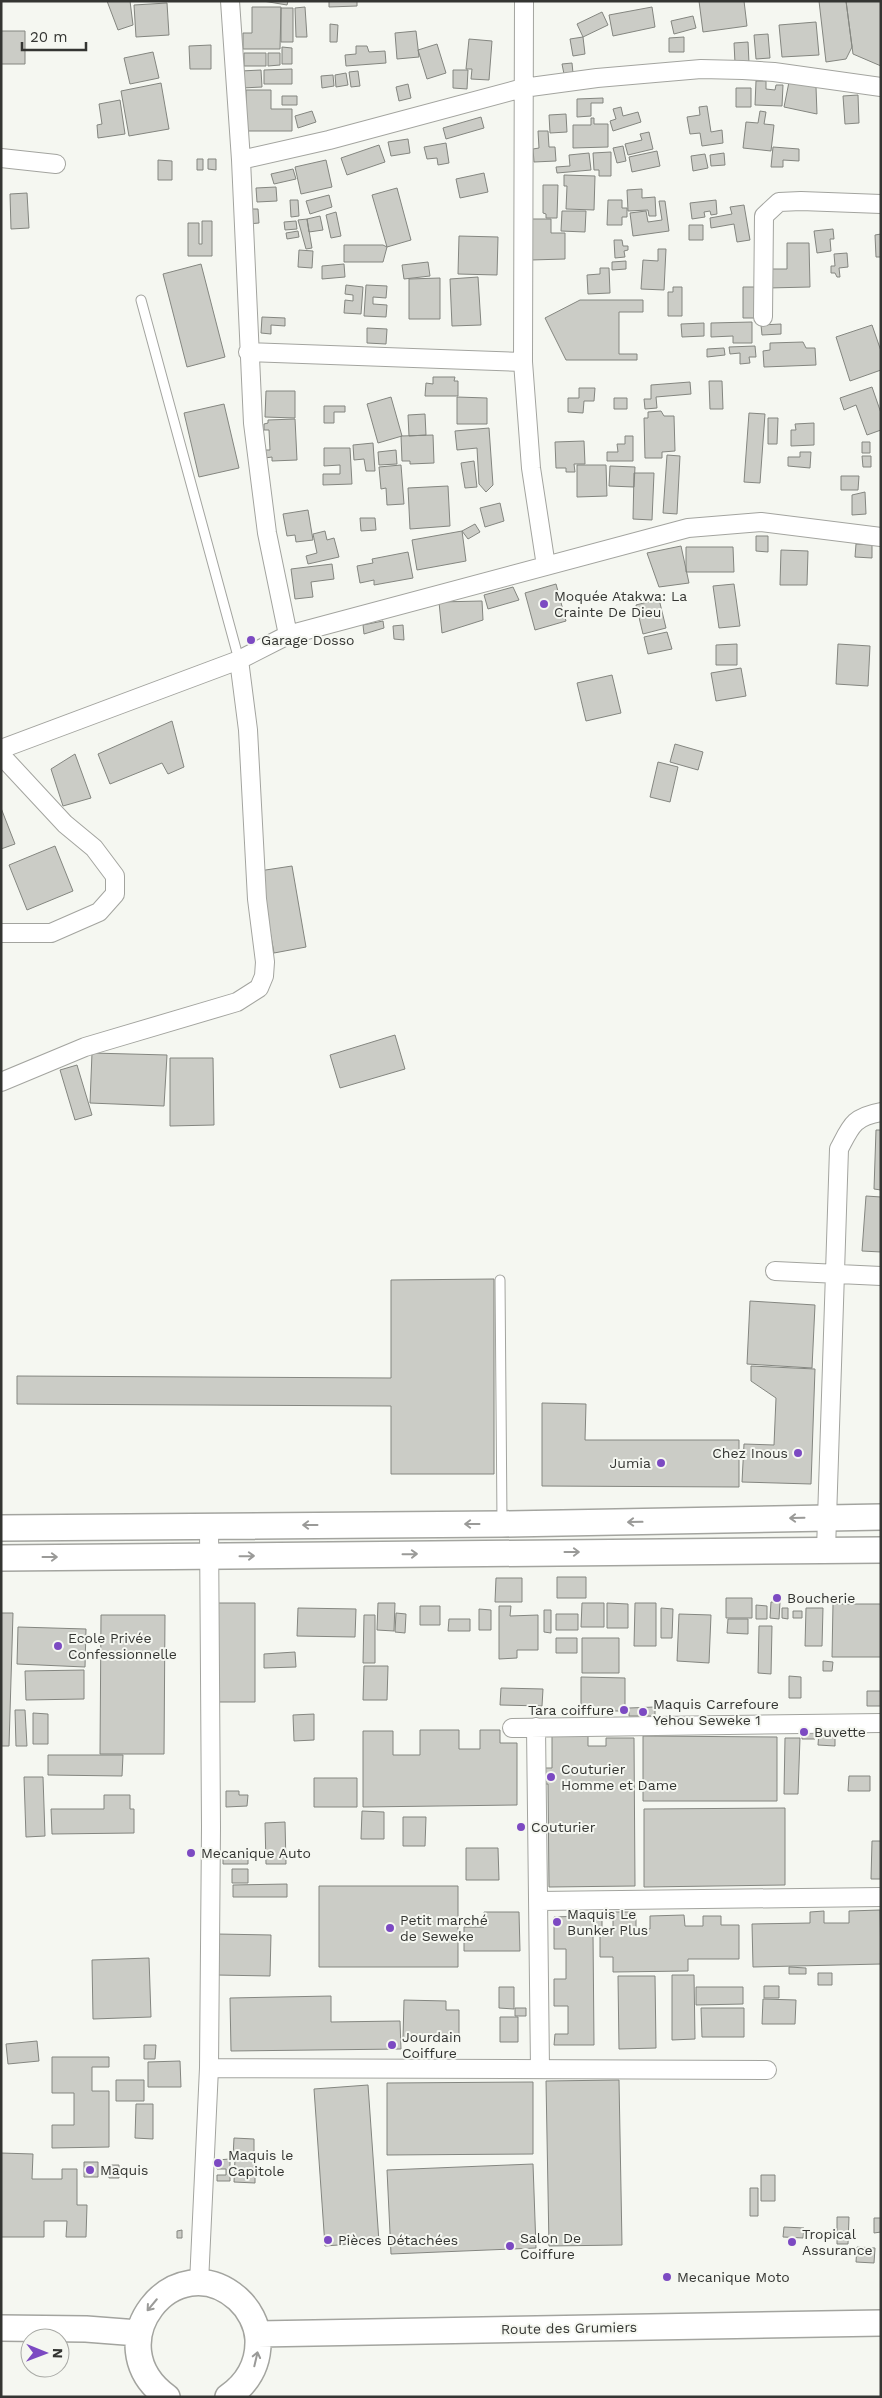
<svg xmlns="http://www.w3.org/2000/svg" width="882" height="2398" font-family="'Work Sans',sans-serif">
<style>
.building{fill:#cbccc6;stroke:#848680}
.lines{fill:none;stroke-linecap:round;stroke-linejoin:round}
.service-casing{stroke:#a3a49f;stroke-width:11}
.minor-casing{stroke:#a3a49f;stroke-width:20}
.secondary-casing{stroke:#a3a49f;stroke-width:28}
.service{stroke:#fff;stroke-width:9}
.minor{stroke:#fff;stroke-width:18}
.secondary{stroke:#fff;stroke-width:25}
.oneway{stroke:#9a9a98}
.poi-dot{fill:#7c4ac2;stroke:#f5f7f1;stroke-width:2}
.labels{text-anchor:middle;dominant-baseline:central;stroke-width:4;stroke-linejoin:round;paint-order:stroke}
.poi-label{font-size:14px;fill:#343532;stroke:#f5f7f1;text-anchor:start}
.street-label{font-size:14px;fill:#343532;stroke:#f5f7f1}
</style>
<rect width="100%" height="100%" fill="#f5f7f1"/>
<path class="building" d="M107,1H130L133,25L118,30Z
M263,1H288L287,5Z
M329,1H357V6L329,7Z
M699,1H744L747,26L703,32Z
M819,1H846L852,47L846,59L826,62Z
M846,1H881V66L853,54Z
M167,3L169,35L136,37L134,5Z
M252,7H281L280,49H243V33H252Z
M305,7L307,37H296L295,8Z
M652,7L655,27L613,36L609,15Z
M281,8H293V42H281Z
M602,12L608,25L583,37L577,24Z
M693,16L696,28L674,34L671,21Z
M816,22L819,55L782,57L779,25Z
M330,24L338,25L337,42H330Z
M1,31H25V64H1Z
M416,31L419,57L397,59L395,33Z
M768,34L770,58L756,59L754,35Z
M583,37L585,54L573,56L570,39Z
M684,37V52H669V38Z
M469,39L492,41L489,80L471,79L472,69H466Z
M748,42L749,63H735L734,43Z
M437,44L446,73L427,79L418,50Z
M211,45V69H190L189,46Z
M356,46H367L369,52L385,51L386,63L346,66L345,55L356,54Z
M282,47L292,48V64H282Z
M153,52L159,78L130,84L124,58Z
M244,53H266V66H244Z
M268,53H280V65L268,66Z
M572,63L573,73L564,74L562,64Z
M292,69V84H264V70Z
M261,70L262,87L242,88L241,71Z
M453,70H468L467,89L453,88Z
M358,71L360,86L351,87L349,72Z
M346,73L348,85L336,87L335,75Z
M333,75L334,86L322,88L321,76Z
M756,81H766V89L775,90L776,85H783L782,106L755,105Z
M789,82L816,87L817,114L784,107Z
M161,83L169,129L129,136L121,91Z
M408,84L411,98L399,101L396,87Z
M736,88H751V107H736Z
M246,90H271V109H292V131H246Z
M858,95L859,123L845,124L843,96Z
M282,96H297V105H282Z
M603,98V103H591V116L577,117V99Z
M120,100L125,134L98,138L97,125L102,124L99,104Z
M707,106L711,132L722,130L723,143L702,146L700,133L690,134L687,117L700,115L699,107Z
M621,107L623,116L638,112L641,122L613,131L610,121L616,119L613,109Z
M312,111L316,122L298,128L295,116Z
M760,111L766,112L764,124L774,125L771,151L743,148L746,122L758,123Z
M566,114L567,132L550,133L549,115Z
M481,117L484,128L446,139L443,128Z
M591,118H594V124H608V147L573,148V125H591Z
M538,131H548L549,147H555L556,161L534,162L533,149L539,148Z
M649,132L653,149L628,155L625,144L642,140L640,134Z
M408,139L410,153L391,156L388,142Z
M446,143L449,163L438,165L437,158L427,159L424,147Z
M379,145L385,162L347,175L341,158Z
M623,146L626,161L617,163L613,148Z
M773,147L799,149V161L783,160V167H771Z
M657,151L660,166L632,172L629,157Z
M611,152V176H599V170H594L593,153Z
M589,153L591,170L557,173L556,167L570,166L569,155Z
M724,153L725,165L711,166L710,155Z
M705,154L708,168L693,171L691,156Z
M197,159H203V170H197Z
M208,159H216V170L208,169Z
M158,160L172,161V180H158Z
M326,160L332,187L301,194L295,167Z
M293,169L296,179L274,184L271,174Z
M484,173L488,192L460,198L456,179Z
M564,175L595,176L594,210L566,209L567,186H564Z
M543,185H558L557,218H546V214L543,213Z
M276,187L277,201L257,202L256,188Z
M397,188L411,240L387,247L372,195Z
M642,189V198L655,197L656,216H649L648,210L628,211L627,190Z
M27,193L29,228L11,229L10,194Z
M329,195L332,207L310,214L306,201Z
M290,200H298L299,216L291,217Z
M608,200H622V208H627V217H622V225H607Z
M716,200L717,214L711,215L710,211L704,212L705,217L692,219L690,203Z
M659,201H665L669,231L633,236L630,213L646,211L648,222L662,220Z
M744,205L750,240L737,242L734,224L711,228L710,218L732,214L730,207Z
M248,209H258L259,223L248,224Z
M562,211H586L585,232L561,231Z
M336,212L341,236L331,238L326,215Z
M320,216L323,230L309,232L307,219Z
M307,219L312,248L306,249L298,220Z
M531,219H551V233H565V259L531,260Z
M202,221H212V256H188V223H199V244H202Z
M296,221L297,229L285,230L284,222Z
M689,225H703V240H689Z
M833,229L834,239H830L831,251L817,253L814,231Z
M298,231L299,237L287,239L286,233Z
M881,234V257H876L875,235Z
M459,236L498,237L497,275L458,274Z
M614,240H622L623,246H628V250L624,251L625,257L615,258Z
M787,243H809L810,287L768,288L767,269H787Z
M344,245H383L387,247L383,262H344Z
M658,249H666L664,290L641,289L643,260L658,261Z
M299,250L313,251L312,268L298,267Z
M847,253L848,267L839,268L840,277H837L835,273H831V266H835L834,254Z
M626,261V269L612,270V262Z
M428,262L430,276L404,279L402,265Z
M201,264L225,357L187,367L163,274Z
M344,264L345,277L322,279V266Z
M600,268H609L610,293L588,294L587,275L600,274Z
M478,277L481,325L452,326L450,279Z
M440,278V319H409V279Z
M346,285L363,287L361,314L344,313L345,300L353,301V295L345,294Z
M366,285L387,286L386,298L373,297V304L387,305L386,317L364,316Z
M673,287H682V316H668V292H673Z
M743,287H760V318H743Z
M580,300H643V312H619V354H637V360H566L545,318Z
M262,317L285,318V326L271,325V334L261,333Z
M752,322V343H733V336L711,337V323Z
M704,323V336L682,337L681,324Z
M781,324V334L762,335L761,325Z
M872,325L881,351V370L850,381L836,337Z
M367,328L387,329L386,344L367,343Z
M803,342L806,348H815L816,365L764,367L763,351L770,350V343Z
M755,346L756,357H749L750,363L740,364V353L730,354L729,347Z
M724,348L725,355L707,357V349Z
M433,377H455L454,381H458V396H425L426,383L433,384Z
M709,381H722L723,409H710Z
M690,382L691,394L656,397L657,408L645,409L644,399H651V385Z
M872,387L881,413V430L867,435L856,405L844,410L840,398Z
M579,388H595L594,401H584L583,413L568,412V398H579Z
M266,391H295V418L265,417Z
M391,397L402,436L378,443L367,404Z
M457,397L487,398V424H457Z
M614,398H627V409H614Z
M224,404L239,468L199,477L184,413Z
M324,406H345V412H334V423H324Z
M661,411L664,416H674L675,451L662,452V458H645L644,418H648V412Z
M749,413L765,414L760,483L744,482Z
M425,414L426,435L409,436L408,415Z
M768,418H778L777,444H768Z
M295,419L297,460L272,461V457L265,458L264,450H270L269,430H264V424L268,423V420Z
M814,423V445L791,446V430H796L795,424Z
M489,428L493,485L486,492L479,484L477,448L457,450L455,431Z
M433,435L434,463L410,464V461H402L401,436Z
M625,436H633V461H607V452H618L617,444H625Z
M584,441L585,464H574L575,472H566V468H556L555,442Z
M862,442H870V453H862Z
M373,443L375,471H366L364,459L354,460L353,445Z
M324,448H350L352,484L323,485V474H340V465L324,466Z
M396,450L397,464L379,465L378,452Z
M800,452H811L810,468L788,466V457H800Z
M667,455L680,456L677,514L663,513Z
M862,456H871V467H863Z
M474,461L477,487L465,488L461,463Z
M401,465L404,504L387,505L386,488L381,489L379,467Z
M577,465H606L607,496L577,497Z
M610,466L635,467L634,487L609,486Z
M634,473H654L652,520L633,519Z
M841,476H859L858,490H841Z
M448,486L450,526L410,529L408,488Z
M865,492L866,514L852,515V495Z
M500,503L504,521L485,527L480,508Z
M308,510L313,540L296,542L295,535L287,536L283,514Z
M360,518H375L376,530L361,531Z
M475,524L480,532L468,539L462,531Z
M325,531L327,540L334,538L339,557L308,564L306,556L317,553L313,534Z
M462,531L466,561L417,570L412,540Z
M756,536H768V552L756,551Z
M856,544L872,545V558L855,557Z
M681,546L689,583L659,587L647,553Z
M686,547H733L734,572H686Z
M781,550L808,551L807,585H780Z
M408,552L413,578L374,585V580L360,583L357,566L373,563L372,559Z
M332,564L334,579L311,582L313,597L295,599L291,569Z
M556,584L566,621L535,630L525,593Z
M734,584L740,626L719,628L713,586Z
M513,587L519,600L488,609L484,595Z
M659,599L666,628L643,634L636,605Z
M482,601L483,620L442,633L439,602Z
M383,621L384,628L364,634L363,625Z
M403,625L404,640L394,639L393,626Z
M667,632L672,649L648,654L644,637Z
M737,644V665H716V645Z
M838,644L870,646L868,686L836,684Z
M741,668L746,696L716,701L711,673Z
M612,675L621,713L586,721L577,683Z
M172,721L184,767L168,774L162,763L110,784L98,754Z
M675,744L703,752L698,770L670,762Z
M75,754L91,798L63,806L51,769Z
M658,762L678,767L670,802L650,797Z
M1,808L15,844L1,849Z
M55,846L73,891L27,910L9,865Z
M292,866L306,947L274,953L259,871Z
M395,1035L405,1069L340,1088L330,1055Z
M92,1053L167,1055L164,1106L90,1103Z
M170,1058H213L214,1125L170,1126Z
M77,1065L92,1115L75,1120L60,1070Z
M876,1130H881V1190L874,1189Z
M866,1196L881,1197V1252L862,1251Z
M494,1279V1474H391V1406L17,1404V1376L391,1378V1280Z
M750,1301L815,1305L812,1368L747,1364Z
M751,1366L815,1369L811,1484L742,1482L744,1444L774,1445L776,1398L751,1381Z
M542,1403L586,1404L585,1440H739V1487L542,1486Z
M557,1577H586V1598H557Z
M496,1578H522V1602H495Z
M726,1598H752V1618H726Z
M771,1602H780L779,1619L770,1618Z
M215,1603H255V1702H215Z
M378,1603H395L394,1631L377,1630Z
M582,1603H604V1627H581Z
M607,1603L628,1604V1628H607Z
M635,1603H656V1646H634Z
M833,1604H881V1657H832Z
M756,1605L767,1606V1619H756Z
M420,1606H440V1625H420Z
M499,1606H511L510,1616L538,1615V1650H517V1658L499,1659Z
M298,1608L356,1609L355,1637L297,1636Z
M661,1608L673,1609L672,1638H661Z
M782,1608H788V1619L782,1618Z
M806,1608H823L822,1646H805Z
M479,1609L491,1610V1630H479Z
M544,1610H551V1633L544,1632Z
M793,1611H802V1618H793Z
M1,1613H13L9,1746H1Z
M396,1613L406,1614L405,1633L395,1632Z
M556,1614H578V1630H556Z
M679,1614L711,1615L709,1663L677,1661Z
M101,1615H165L164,1754H100Z
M364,1615H375V1663H363Z
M449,1619H470V1631H448Z
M728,1619H748V1634L727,1633Z
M759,1626H772L771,1674L758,1673Z
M18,1627L86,1629L85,1667L17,1664Z
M556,1638H577V1653H556Z
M582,1638H619V1673H582Z
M295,1652L296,1667L264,1668V1654Z
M823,1661L833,1662L832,1671H823Z
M364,1666H388L387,1700H363Z
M84,1670V1699L26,1700L25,1671Z
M789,1676L801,1677V1698H789Z
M581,1677L625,1678V1711H581Z
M501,1688L543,1689L542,1706L500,1705Z
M867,1691H881V1706H867Z
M655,1707V1716H629V1708Z
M15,1710H25L27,1746H16Z
M33,1713L48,1714V1744H33Z
M314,1714V1740L294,1741L293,1715Z
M420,1730H459V1749H480V1730H500V1743H517V1805L363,1807V1731H393V1755H420Z
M802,1731L816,1732L815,1739H802Z
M819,1731L835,1732V1746L818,1745Z
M552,1734H588V1746H606V1738H634L635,1886L549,1887L548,1784H544V1768H552Z
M643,1736L777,1737V1801H643Z
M785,1738H800L798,1794H784Z
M48,1755H123L122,1776L48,1775Z
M849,1776H870V1791H848Z
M24,1777H43L45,1836L26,1837Z
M314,1778H357V1807H314Z
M226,1791H239V1795H248L247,1806L226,1807Z
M104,1795H130V1809H134V1833L52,1834L51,1809H104Z
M785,1808V1885L644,1887V1809Z
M362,1811L384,1812V1839H361Z
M403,1817H426L425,1846H403Z
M285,1822L286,1864H266L265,1823Z
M872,1841H881V1879H871Z
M466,1848H498L499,1880H466Z
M248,1851V1864H223V1852Z
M232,1869H248V1883H232Z
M287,1884V1897H233V1885Z
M319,1886H458V1967H319Z
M880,1910L881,1964L753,1967L752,1924L810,1923V1912L824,1911V1923H849V1911Z
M484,1912H519L520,1951H464V1927H484Z
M613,1912H636V1929H650V1916L684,1915L685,1926H703V1916H721V1925H739V1959H688V1971L613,1972V1957H600V1936H613Z
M582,1915H602V1932L593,1933L594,2045H554L555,2034H568V2006H554V1979H566V1949H554V1917L582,1916Z
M217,1934L271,1935L270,1976L216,1975Z
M149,1958L151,2017L93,2019L92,1960Z
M789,1967L806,1968V1974H789Z
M818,1973H832V1985H818Z
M672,1975H694L695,2039L672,2040Z
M618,1976H655L656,2048L619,2049Z
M764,1986H779V1998H764Z
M499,1987H514V2009L499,2008Z
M696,1987H743V2004L696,2005Z
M331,1996V2022L400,2021L401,2049L231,2051L230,1998Z
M763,1999L796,2000L795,2024H762Z
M404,2000L446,2001V2010H459V2039L403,2038Z
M515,2008H526V2016H515Z
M701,2008H744V2037H702Z
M500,2017H518V2042H500Z
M37,2041L39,2061L8,2064L6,2044Z
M144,2045H156L155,2059H144Z
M52,2057H109V2067H92V2091H109V2147L52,2148V2125H74V2093H52Z
M180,2061L181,2087H148V2062Z
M116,2080H144V2101H116Z
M619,2080L622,2245L549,2246L546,2081Z
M533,2082V2154L387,2155V2083Z
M368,2085L379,2242L325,2246L314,2089Z
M136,2104H153V2139L135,2138Z
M234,2138L254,2139V2158L233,2157Z
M1,2153L33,2154L32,2179H62V2169H77V2205H87L86,2237H66L67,2221H44V2237H1Z
M230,2159V2181H217V2175H226V2169H217V2160Z
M235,2159L255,2160V2183L234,2182Z
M84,2162H98V2177H84Z
M533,2164L536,2248L391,2254L387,2170Z
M108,2165H119V2178H109Z
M761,2175H775V2201H761Z
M750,2188H758V2216H750Z
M837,2217H849L848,2244H837Z
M874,2218H881V2232L874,2233Z
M784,2227L804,2228L803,2238L783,2237Z
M182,2230V2238H177V2231Z
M857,2247L875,2248L874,2263L856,2262Z"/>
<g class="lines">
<g class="service-casing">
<path id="service" d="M141,300L239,660
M500,1280L502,1522"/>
</g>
<g class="minor-casing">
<path id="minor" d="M230,1L241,160L253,423L267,533L288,635
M524,1L523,362L531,468L546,566
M1,158L56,164
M241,160L329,140L523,88L597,78L701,69L743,70L774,72L881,87
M763,317L764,216L779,202L801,201L881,204
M248,352L523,362
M1,749L239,660L288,635L688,528L761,522L881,537
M1,755L65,824L94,848L115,876V894L99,912L51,933H1
M1,1082L85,1047L237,1002L259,988L264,976L265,962L257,899L248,730L239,660
M775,1271L881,1276
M826,1550L839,1149C851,1126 853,1117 881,1112
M536,1727L540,2069
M512,1728L881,1723
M539,1901L881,1897
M209,2068L767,2070
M199,2283L209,2068L211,1827L209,1526"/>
</g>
<g class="secondary-casing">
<path id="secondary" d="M1,1528L502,1524L881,1517
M1,1558L881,1550
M1,2328L86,2329L138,2333
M258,2334L881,2323
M167,2397C94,2344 175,2243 238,2299C249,2309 257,2324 258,2339C259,2364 248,2383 228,2397"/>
</g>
<use href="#service" class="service"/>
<use href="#minor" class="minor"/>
<use href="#secondary" class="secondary"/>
</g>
<defs><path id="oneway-shaft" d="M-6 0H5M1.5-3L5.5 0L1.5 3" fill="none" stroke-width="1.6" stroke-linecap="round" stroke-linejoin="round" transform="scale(1.25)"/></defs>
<g class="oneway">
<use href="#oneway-shaft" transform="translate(797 1518) rotate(179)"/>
<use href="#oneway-shaft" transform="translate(635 1522) rotate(179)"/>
<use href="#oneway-shaft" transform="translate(472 1524) rotate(180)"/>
<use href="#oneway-shaft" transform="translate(310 1525) rotate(180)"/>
<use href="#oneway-shaft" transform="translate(572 1552)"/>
<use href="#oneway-shaft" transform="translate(410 1554) rotate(-1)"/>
<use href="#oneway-shaft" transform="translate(247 1556) rotate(-1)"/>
<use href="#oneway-shaft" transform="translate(50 1557)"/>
<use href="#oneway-shaft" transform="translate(152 2305) rotate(130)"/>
<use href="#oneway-shaft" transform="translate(256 2359) rotate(-77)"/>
</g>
<g class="poi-dot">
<circle cx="544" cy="604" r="5"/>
<circle cx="251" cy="640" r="5"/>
<circle cx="798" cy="1453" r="5"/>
<circle cx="661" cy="1463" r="5"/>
<circle cx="777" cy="1598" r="5"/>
<circle cx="58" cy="1646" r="5"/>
<circle cx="624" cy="1710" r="5"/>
<circle cx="643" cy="1712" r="5"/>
<circle cx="804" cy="1732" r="5"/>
<circle cx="551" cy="1777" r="5"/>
<circle cx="521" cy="1827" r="5"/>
<circle cx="191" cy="1853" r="5"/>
<circle cx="557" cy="1922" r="5"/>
<circle cx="390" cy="1928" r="5"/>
<circle cx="392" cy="2045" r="5"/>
<circle cx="218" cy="2163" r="5"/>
<circle cx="90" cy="2170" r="5"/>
<circle cx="328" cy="2240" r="5"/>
<circle cx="792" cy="2242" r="5"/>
<circle cx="510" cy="2246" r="5"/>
<circle cx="667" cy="2277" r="5"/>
</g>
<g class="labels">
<g class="poi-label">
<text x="554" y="596">Moquée Atakwa: La<tspan x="554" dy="16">Crainte De Dieu</tspan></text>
<text x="261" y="640">Garage Dosso</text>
<text x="788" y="1453" text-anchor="end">Chez Inous</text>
<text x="651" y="1463" text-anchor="end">Jumia</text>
<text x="787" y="1598">Boucherie</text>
<text x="68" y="1638">Ecole Privée<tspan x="68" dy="16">Confessionnelle</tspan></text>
<text x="653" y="1704">Maquis Carrefoure<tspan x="653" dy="16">Yehou Seweke 1</tspan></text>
<text x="614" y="1710" text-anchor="end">Tara coiffure</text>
<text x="814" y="1732">Buvette</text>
<text x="561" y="1769">Couturier<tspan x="561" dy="16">Homme et Dame</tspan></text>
<text x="531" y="1827">Couturier</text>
<text x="201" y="1853">Mecanique Auto</text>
<text x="567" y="1914">Maquis Le<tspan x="567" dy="16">Bunker Plus</tspan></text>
<text x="400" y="1920">Petit marché<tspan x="400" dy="16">de Seweke</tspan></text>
<text x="402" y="2037">Jourdain<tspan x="402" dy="16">Coiffure</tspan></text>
<text x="228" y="2155">Maquis le<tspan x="228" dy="16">Capitole</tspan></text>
<text x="100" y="2170">Maquis</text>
<text x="802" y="2234">Tropical<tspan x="802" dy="16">Assurance</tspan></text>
<text x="520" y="2238">Salon De<tspan x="520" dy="16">Coiffure</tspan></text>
<text x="338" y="2240">Pièces Détachées</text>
<text x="677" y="2277">Mecanique Moto</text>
</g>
<g class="street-label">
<text transform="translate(569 2328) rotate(-1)">Route des Grumiers</text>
</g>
</g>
<rect width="882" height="2398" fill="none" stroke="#343532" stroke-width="5"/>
<g transform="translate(45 2353) rotate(91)"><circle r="24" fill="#f5f7f1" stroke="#a8a9a5"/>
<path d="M0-4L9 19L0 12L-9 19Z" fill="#7c4ac2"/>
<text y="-8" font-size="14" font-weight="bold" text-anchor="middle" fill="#343532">N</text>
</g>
<path d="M22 42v8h64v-8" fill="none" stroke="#343532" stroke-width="2.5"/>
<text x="30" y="42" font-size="15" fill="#343532" stroke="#f5f7f1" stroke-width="4" paint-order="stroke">20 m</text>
</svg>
